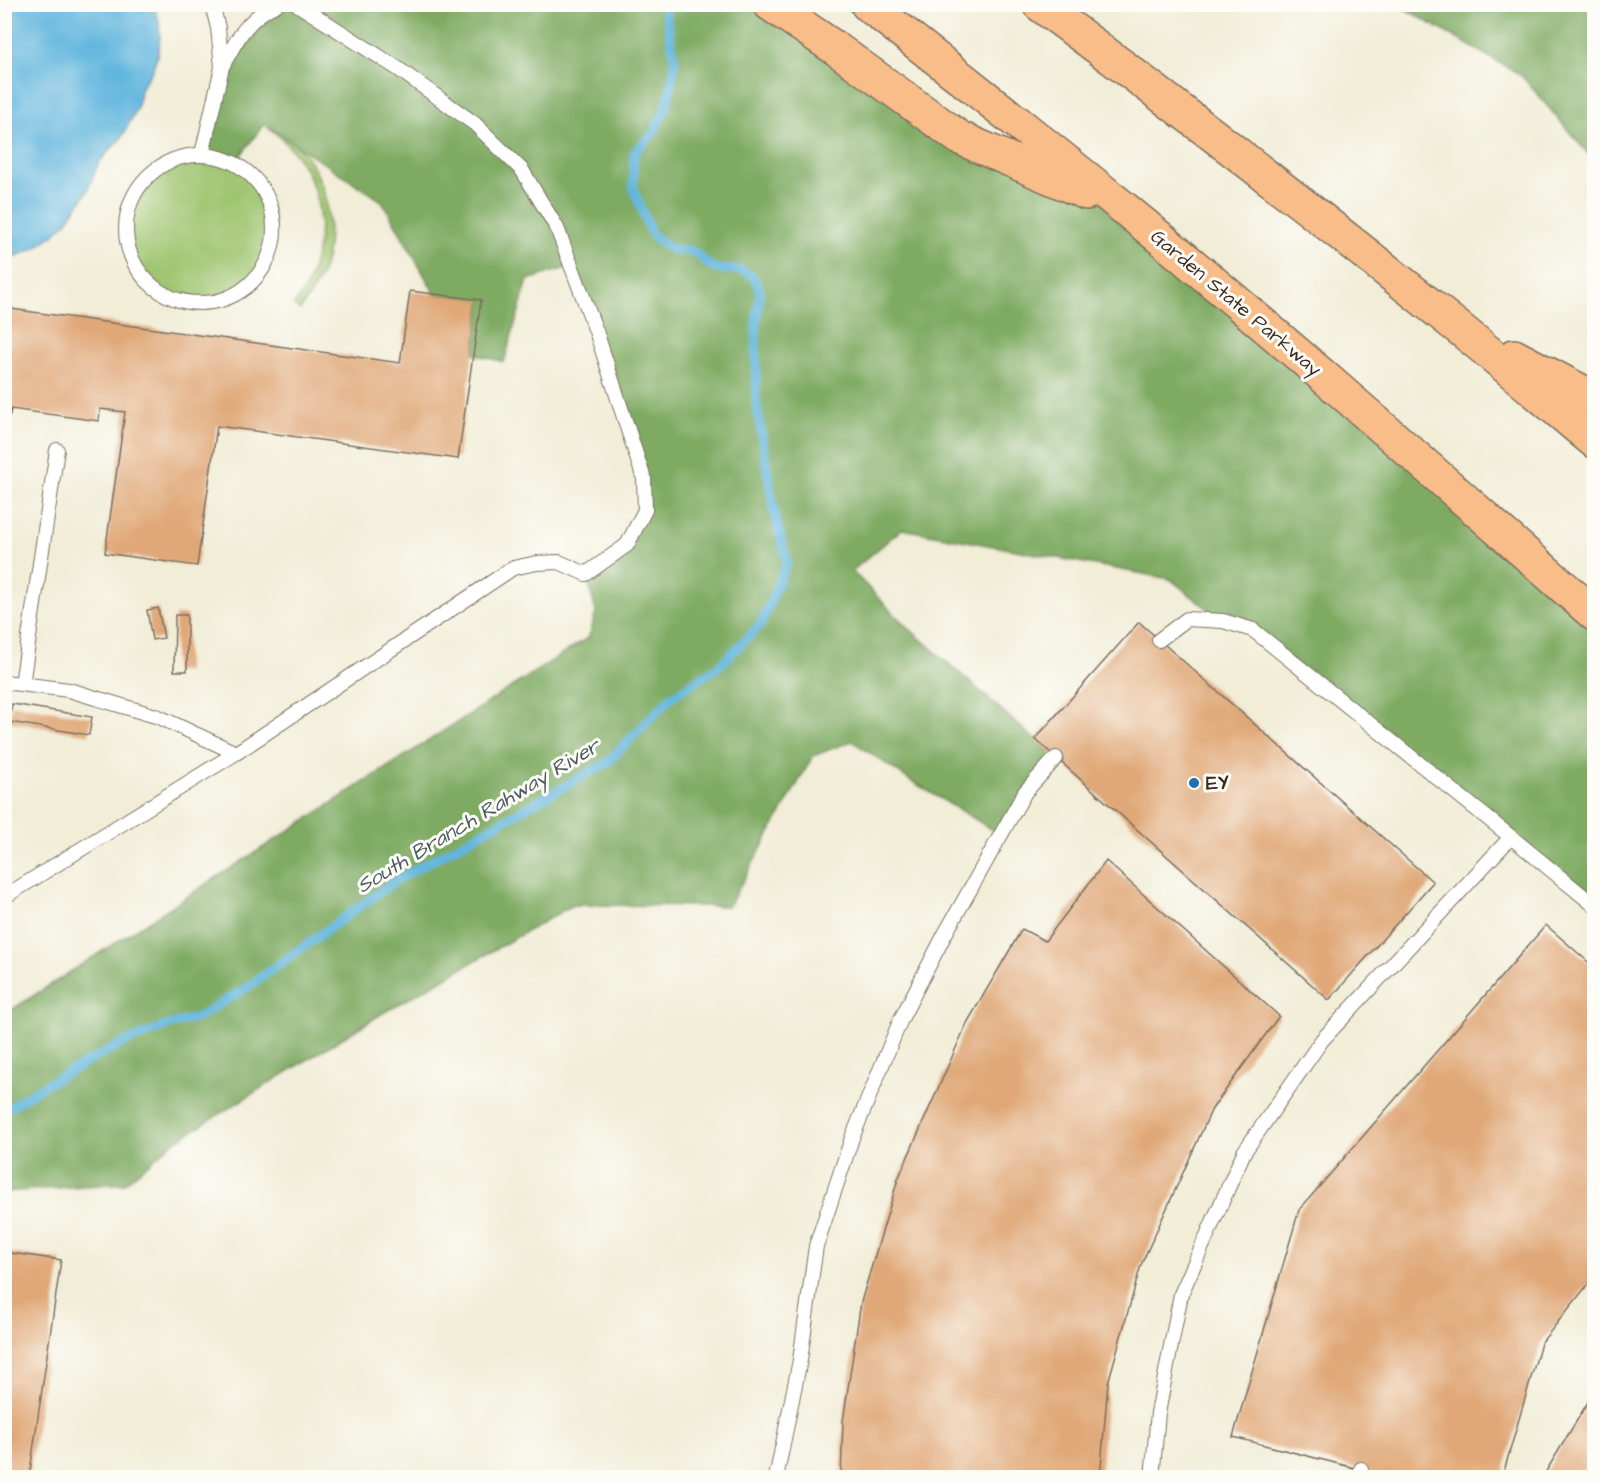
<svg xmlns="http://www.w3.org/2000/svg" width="1599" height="1482" font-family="'Architects Daughter',sans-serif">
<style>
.green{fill:#9ec570;stroke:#6c7847;stroke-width:1.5}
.forest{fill:#7eaa62;stroke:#5c6a40;stroke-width:1.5}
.water{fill:#62b6de;stroke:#4e707e;stroke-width:1.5}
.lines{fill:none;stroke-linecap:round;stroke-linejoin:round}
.stream{stroke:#62b6de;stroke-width:9}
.building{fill:#e0a878}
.service-casing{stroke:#7b6e5f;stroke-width:16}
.motorway-casing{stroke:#7b6e5f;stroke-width:36}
.service{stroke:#fff;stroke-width:14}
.motorway{stroke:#f8bd89;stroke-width:33}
.poi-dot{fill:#1f6fb2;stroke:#fdfcf7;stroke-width:2}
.labels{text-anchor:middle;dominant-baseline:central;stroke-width:6;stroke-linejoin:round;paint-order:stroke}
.street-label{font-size:20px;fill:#3b2a1e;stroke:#fdfcf7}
.poi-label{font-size:20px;font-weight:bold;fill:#3b2a1e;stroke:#fdfcf7;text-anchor:start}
.water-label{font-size:21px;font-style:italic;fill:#495b61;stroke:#fdfcf7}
</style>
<rect width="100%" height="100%" fill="#fdfcf7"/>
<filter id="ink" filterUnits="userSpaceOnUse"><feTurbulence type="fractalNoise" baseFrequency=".0167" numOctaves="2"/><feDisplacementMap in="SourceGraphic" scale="12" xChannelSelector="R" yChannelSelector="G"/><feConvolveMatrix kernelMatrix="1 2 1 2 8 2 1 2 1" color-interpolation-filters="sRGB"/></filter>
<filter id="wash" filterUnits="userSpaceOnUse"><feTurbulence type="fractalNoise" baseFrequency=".008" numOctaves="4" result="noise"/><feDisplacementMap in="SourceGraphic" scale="24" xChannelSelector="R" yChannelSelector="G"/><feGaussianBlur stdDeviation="1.35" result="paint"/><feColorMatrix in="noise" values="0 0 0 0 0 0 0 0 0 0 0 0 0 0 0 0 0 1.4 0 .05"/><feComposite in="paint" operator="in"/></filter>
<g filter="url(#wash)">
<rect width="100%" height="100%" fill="#f1edd7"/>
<path class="green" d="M264,124C275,131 289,138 299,148C329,178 335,230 323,270C318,285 308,298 300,310L294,305C299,297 305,289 309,281C311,275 312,269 314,263C327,218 318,177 285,142C279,136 271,130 264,124Z
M126 229a74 74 0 1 1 148 0a74 74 0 1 1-148 0Z"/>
<path class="forest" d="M277,5H770L960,138L1126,210L1594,614V905L1253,630L1223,621L1170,579L902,529L852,571L905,625L1056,758L1001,835L913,782L852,741L813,756L729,906L573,905L383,1013L174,1142L125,1183L5,1192V1014L589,637L596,612L586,574L627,545L645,510L644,478L572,266L528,280L504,362L474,354L481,301L435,294L382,201L264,124L235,163L219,156L202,154L222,67L240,34Z
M1398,5H1594V161L1521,75Z"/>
<path class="water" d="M5,4L153,5L159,21L160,37L158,54L152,71L140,90L138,106L122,137L99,162L87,192L65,224L51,237L35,248L5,261Z"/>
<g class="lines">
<path class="stream" d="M4,1111L41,1087L121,1044L163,1027L200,1016L246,988L395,881L608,762L671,697L719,666L761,624L787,562L774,511L756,401V325L760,291L753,276L741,270L717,269L707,264L700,256L690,250H673L652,235L633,188L634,153L654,132L666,107L672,82L675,62L664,4"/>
</g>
<g id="blocks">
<path class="building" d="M410,291L481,300L458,459L217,426L197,566L105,553L125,412L100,409L99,421L11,409L10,415H4V308L400,363Z
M158,608L164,638L152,640L147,610Z
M175,615H187V671H174Z
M1139,622L1433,882L1329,1000L1035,739Z
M12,704L92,717L89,735L9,722Z
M1106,861L1279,1016L1212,1109L1141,1265L1108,1383L1100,1478H841L843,1421L861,1302L898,1179L967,1023L1022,929L1045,941Z
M1546,925L1594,967V1277L1541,1343L1502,1478H1394L1233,1437L1299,1210Z
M4,1252L61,1260L29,1478H4Z
M1594,1392V1478H1542Z"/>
</g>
</g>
<g filter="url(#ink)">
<use href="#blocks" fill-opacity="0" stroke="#7b6e5f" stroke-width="1.5"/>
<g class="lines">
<g class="service-casing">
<path id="service" d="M222,67C237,39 247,18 277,4
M202,154L222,67L218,28L212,4
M126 229a74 74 0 1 1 148 0a74 74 0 1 1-148 0Z
M1159,640L1187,619L1223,621L1253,630L1511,837
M4,682L69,690L159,717L236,753
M22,684L57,450
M4,897L236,753L513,568L537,563L559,562L586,574L627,545L645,510L644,479L596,331L557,228L522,170L475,124L397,68L297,4
M776,1478L800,1360L816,1246L852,1138L901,1019L945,934L1025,792L1056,758
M1152,1478L1158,1413L1181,1294L1244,1152L1322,1040L1511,837L1594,905
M1358,1478L1361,1469"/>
</g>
<g class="motorway-casing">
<path id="motorway" d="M770,4L835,48L960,138L1086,193
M867,4C954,72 1040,140 1125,209C1285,340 1439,477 1594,614
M1039,4C1180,108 1319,216 1455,325C1503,363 1548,403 1594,441
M1514,356L1594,398"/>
</g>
<use href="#service" class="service"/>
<use href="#motorway" class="motorway"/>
</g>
</g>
<circle class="poi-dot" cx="1194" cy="783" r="6"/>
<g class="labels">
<g class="street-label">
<text transform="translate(1236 303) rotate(40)">Garden State Parkway</text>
</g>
<g class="poi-label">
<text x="1206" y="783">EY</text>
</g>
<g class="water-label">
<text transform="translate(478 816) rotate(-31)">South Branch Rahway River</text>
</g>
</g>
<rect width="1599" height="1482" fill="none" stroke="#fdfcf7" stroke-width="24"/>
</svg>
